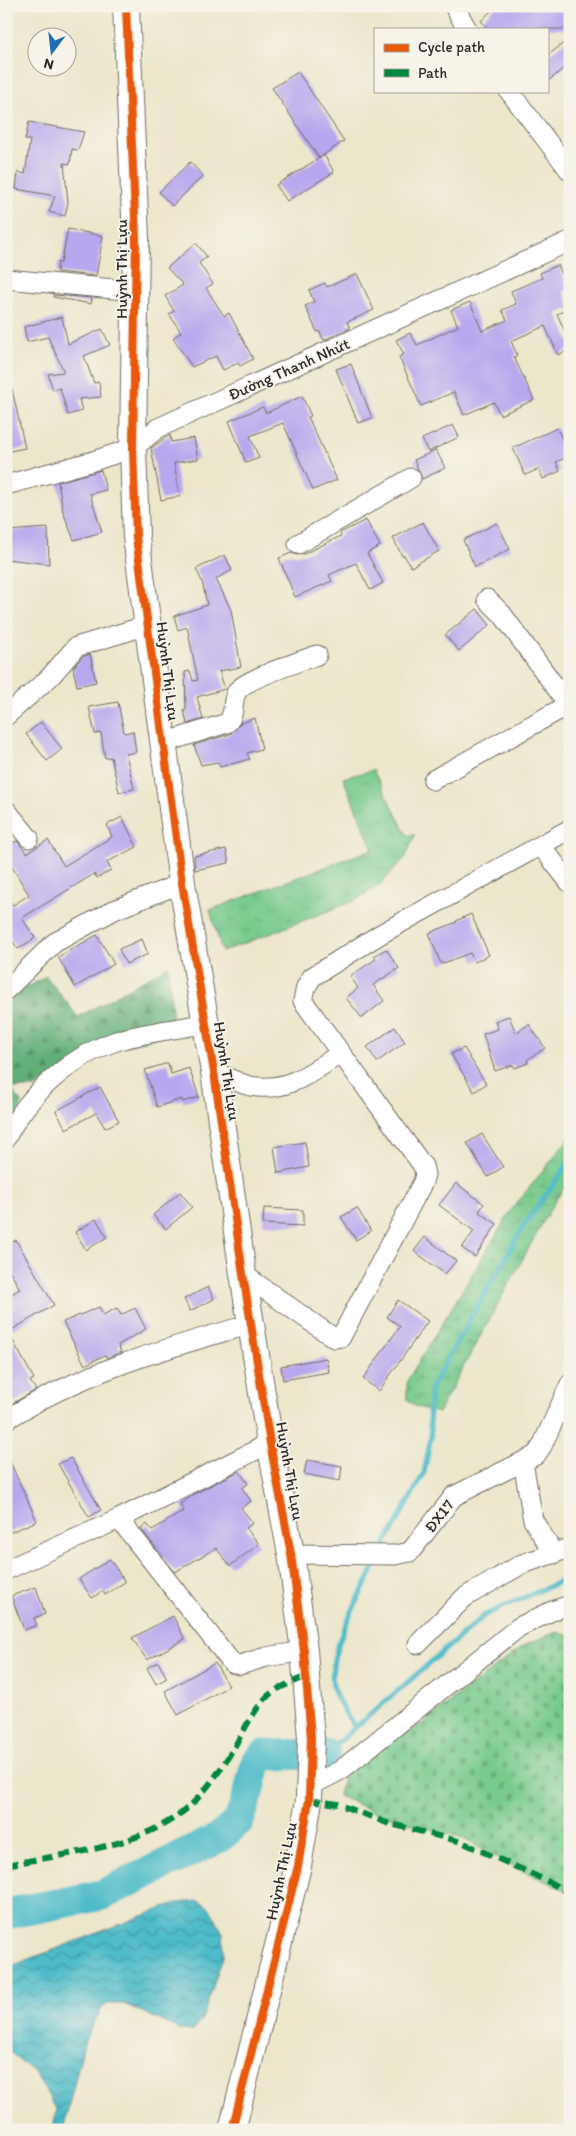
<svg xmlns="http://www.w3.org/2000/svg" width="576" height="2136" font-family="Itim,sans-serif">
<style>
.grass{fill:url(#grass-tufts);stroke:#527b5c}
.forest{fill:url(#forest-firs);stroke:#466d52}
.wetland{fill:url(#wetland-marsh);stroke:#527b5c}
.cemetery{fill:url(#cemetery-stones);stroke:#527b5c}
.water{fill:url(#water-waves);stroke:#3c737a}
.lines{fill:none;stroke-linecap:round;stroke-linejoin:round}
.stream{stroke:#4ebbc9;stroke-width:5}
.river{stroke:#4ebbc9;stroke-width:31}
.building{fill:#b7a7ee}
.street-casing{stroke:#6f6c63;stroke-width:21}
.secondary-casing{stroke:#6f6c63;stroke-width:28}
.street{stroke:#fff;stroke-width:19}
.secondary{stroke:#fff;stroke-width:26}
.quiet{stroke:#00873e;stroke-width:6;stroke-dasharray:12 6;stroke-linecap:butt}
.cycleway-casing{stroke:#f7f3e8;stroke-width:11}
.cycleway{stroke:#e8590c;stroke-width:8}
.labels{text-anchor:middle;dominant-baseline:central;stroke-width:4;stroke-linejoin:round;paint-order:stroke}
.street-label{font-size:16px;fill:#2b2b2b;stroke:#f7f3e8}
</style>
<defs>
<pattern id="grass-tufts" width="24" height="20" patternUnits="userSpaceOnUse" patternTransform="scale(1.25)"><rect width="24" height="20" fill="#79cb8d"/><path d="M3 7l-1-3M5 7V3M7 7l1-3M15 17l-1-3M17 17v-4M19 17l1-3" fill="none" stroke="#69ae7a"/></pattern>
<pattern id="forest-firs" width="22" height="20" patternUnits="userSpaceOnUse" patternTransform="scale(1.25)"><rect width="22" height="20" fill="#62af78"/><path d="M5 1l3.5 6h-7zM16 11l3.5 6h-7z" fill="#518f63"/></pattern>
<pattern id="wetland-marsh" width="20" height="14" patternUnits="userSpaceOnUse" patternTransform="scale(1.25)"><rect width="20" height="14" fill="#79cb8d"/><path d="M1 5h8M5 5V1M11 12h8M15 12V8" fill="none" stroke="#69ae7a"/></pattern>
<pattern id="cemetery-stones" width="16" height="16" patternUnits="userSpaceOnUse" patternTransform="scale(1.25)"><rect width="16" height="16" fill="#79cb8d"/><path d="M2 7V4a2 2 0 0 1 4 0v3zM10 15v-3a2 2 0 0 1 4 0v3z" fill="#69ae7a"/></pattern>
<pattern id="water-waves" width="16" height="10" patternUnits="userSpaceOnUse" patternTransform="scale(1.25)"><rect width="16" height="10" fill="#4ebbc9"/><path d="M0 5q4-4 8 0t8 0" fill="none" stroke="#4198a3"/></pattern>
</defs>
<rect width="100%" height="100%" fill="#f7f3e8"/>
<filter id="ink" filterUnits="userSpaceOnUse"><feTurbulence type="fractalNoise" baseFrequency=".02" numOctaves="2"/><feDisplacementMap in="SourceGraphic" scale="10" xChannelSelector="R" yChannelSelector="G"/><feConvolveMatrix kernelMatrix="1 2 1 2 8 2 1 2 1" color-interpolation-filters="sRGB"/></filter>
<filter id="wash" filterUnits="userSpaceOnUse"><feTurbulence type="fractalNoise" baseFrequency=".0096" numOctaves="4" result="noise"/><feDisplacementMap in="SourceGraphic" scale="20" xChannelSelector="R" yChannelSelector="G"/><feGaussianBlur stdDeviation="1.12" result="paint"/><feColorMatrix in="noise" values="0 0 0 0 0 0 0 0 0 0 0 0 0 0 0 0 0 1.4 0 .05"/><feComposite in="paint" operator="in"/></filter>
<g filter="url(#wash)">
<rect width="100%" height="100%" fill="#ece6cb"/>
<path class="grass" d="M373,770L407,835H415L405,858L380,885L354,901L222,952L210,910L373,849L343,778Z"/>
<path class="forest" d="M168,966L174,1032L74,1061L36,1088H10L22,1103L9,1147L6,1149V998L17,985L30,986L46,976L78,1017Z"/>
<path class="wetland" d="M570,1137V1180L554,1202L438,1413L415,1406L407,1399V1381L512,1209Z"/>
<path class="cemetery" d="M556,1632L570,1636V1892L520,1870L460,1837L415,1825L374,1812L339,1796L343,1774L374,1749L422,1724L523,1646Z"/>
<path class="water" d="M199,1901L209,1907L223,1933L224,1954L202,2019L193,2031L182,2030L124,2004H108L102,2008L85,2040L63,2130H53L56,2109L35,2073L10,2052L6,2051V1968L176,1903Z"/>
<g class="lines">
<path class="stream" d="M382,1550L424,1473L431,1437L429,1412L431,1388L523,1227L570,1161
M355,1728C348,1717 338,1703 334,1690C324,1655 358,1601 373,1570
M325,1754L485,1615L570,1577"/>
<path class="river" d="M6,1914L102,1895L219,1838L239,1821L249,1792L256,1763L264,1755L325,1754"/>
</g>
<g id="blocks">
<path class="building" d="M496,6H570V29H489L481,21Z
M570,38V63L547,82V56Z
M298,72L344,141L319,158L272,88Z
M29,122L84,132L78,150L72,149L70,164L64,163L68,202L65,216L49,212L55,196L16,189L18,172L25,174L30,140H25Z
M324,155L334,172L287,201L276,185Z
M190,162L203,176L172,206L159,192Z
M68,229L103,236L96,276L57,272L58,262L61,263Z
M196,243L207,257L199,263L213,284L206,288L224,316L229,313L253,359L240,366L238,363L223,370L216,356L192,367L173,338L181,332L169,314L174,311L165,296L183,285L167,268Z
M558,265L569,289L563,291L570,308L557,314L570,342V349L558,355L545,326L511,341L517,355L514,357L534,400L500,415L494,402L464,415L454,392L421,406L399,357L404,354L396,340L410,333L417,345L458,326L451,310L470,302L482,331L507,320L502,310L516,304L511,291L542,278L540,273Z
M357,274L374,310L347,322L350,328L324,340L319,331L317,332L305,306L314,302L309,290L325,283L327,287Z
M53,295L92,298L91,304L53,297Z
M62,317L68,344L102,329L110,345L84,356L94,383L99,382L101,397L79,399L82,411L68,415L60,388L53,390L48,374L64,372L48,337L27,342L24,327Z
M351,364L372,418L358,423L336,369Z
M12,389L25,448L10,451L6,433V390Z
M302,396L311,416L308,417L337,480L313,490L283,423L250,436L259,458L246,463L229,421L263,407L266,413Z
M453,425L459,437L428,452L422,439Z
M557,428L570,456L556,462L560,471L543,479L539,469L525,475L513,448Z
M170,435L171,442L194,438L198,459L174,463L180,496L161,500L151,448Z
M436,450L445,468L422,479L414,460Z
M101,470L106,490L90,494L102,532L74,540L63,512L58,482Z
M366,520L380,546L367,553L383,583L370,590L356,563L329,575L332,581L295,597L279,558L291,553L298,555L304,554L341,536L340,533Z
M423,522L439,551L411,567L404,555L402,556L393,538Z
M497,523L510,549L475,567L463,540Z
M48,528L49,564L6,559V531Z
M225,555L232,570L216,579L231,610L241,667L219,671L225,689L197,697L203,719L187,724L184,710H186L185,672L190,671L193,681L198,680L187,627L178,630L174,616L207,605L202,581L196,569Z
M477,609L490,625L459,651L445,635Z
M90,654L96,682L77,686L73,668L82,657Z
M118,702L124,733L133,731L136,752L126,754L134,789L119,792L111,757L105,758L101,733L95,734L89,707Z
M255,718L262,749L247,753L250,759L220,767L218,762L201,765L194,745L230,734L241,723Z
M41,722L62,749L47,761L26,734Z
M122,817L137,847L107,862L111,870L97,878L94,874L22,918L35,938L18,949L6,932V896L13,905L29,895L6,857V846L17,841L27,853L48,840L64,866L112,837L107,825Z
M226,849L229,863L195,870L194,856Z
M471,914L489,955L475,962L470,953L441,964L429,933L457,922L456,921Z
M97,935L114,964L75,987L58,957Z
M142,939L148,954L126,964L119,949Z
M386,949L399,968L373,985L384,1001L362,1018L346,998L358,988L350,976L376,959L374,956Z
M509,1016L516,1033L529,1024L545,1048L527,1060L528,1063L515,1068L513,1065L495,1071L483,1034L498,1029L495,1021Z
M395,1027L405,1042L377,1062L367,1047Z
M464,1048L486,1084L474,1092L451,1054Z
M168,1063L171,1074L189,1068L199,1097L183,1102L182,1099L157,1107L145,1070Z
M100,1087L119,1121L105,1128L96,1113L66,1129L56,1111Z
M482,1134L503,1167L488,1177L467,1143Z
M305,1142L309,1167L278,1173L274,1147Z
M456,1183L484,1204L479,1212L497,1224L475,1257L462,1248L474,1231L439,1205Z
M180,1192L192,1207L166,1229L153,1215Z
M264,1208L303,1210V1226L263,1224Z
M357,1208L371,1231L356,1240L341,1217Z
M96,1219L107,1237L86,1250L75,1232Z
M425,1237L456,1261L445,1274L414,1251Z
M16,1240L54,1305L8,1332L34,1379L30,1381L36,1390L6,1407V1297L20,1289L6,1265V1246Z
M208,1287L214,1299L190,1311L184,1299Z
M398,1300L428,1321L379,1391L363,1379L400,1326L387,1317Z
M99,1307L103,1315L117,1308L121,1315L135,1308L146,1329L118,1345L121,1352L107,1358L105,1355L85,1365L63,1322Z
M326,1358L329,1372L283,1380L281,1366Z
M6,1453L37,1521L6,1534Z
M71,1458L101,1510L89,1517L58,1464Z
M307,1460L342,1466L340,1481L304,1474Z
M239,1471L248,1484L242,1488L251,1501L241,1508L253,1523L246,1528L259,1544L230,1566L216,1548L175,1572L141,1529L147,1524L152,1530L184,1511L180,1504L198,1492Z
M110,1559L125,1582L105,1595L103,1591L92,1598L79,1579Z
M36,1587L45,1614L34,1618L37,1625L24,1630L11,1596Z
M173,1616L185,1639L147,1660L132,1638Z
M158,1662L167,1678L156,1684L147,1668Z
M215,1663L229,1686L178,1715L165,1691Z"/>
</g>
</g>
<g filter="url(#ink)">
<use href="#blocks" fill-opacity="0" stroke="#6f6c63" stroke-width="1"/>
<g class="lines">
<g class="street-casing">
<path id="street" d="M454,6L467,29
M509,91L570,171
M6,279L135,291
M6,485L90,462L133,448L158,428L570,241
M298,544L411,478
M487,599L502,614L570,707
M6,716L50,677L76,647L148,625
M163,743L227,723C237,714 230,700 238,690C245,680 303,660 317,655
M433,780L568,705
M6,810L29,838
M541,846L570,883
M6,990L54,943L114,910L182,883
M214,1072C225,1076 238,1083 250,1086C287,1093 312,1072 341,1053
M6,1138C28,1094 74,1053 123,1039C150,1032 178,1029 206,1023
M243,1274L334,1338L341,1337L423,1182L425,1174L423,1166L303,1001L306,987L312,977L379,935L570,829
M6,1420C81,1372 167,1348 251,1324
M523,1462L533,1520L554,1554
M119,1519L232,1663L240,1665L266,1657L304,1651
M291,1554L395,1555L410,1552L454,1496L536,1455L542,1446L570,1384
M6,1570L119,1519L270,1443
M418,1644L465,1597L522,1564L570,1548
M310,1786L341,1770L519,1627L552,1611L570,1605"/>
</g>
<g class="secondary-casing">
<path id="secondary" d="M126,6L136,239L133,448L136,537L182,883L214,1072L243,1274L270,1443L291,1554L304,1651L311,1738L309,1800L298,1866L232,2130"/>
</g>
<use href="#street" class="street"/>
<use href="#secondary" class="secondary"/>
<path class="quiet" d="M309,1800L338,1804L387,1823L462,1842L551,1883L570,1894
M6,1865C67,1853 145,1848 192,1804C208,1788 222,1768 233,1749C244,1731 253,1710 269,1695C278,1687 294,1682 306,1676"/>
<g class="cycleway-casing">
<path id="cycleway" d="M126,6L136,239L133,448L136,537L182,883L214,1072L243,1274L270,1443L291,1554L304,1651L311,1738L309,1800L298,1866L232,2130"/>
</g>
<use href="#cycleway" class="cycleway"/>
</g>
</g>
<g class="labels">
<g class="street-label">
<text transform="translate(121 269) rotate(-90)">Huỳnh Thị Lựu</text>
<text transform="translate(289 369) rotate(-24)">Đường Thanh Nhứt</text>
<text transform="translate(168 671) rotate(83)">Huỳnh Thị Lựu</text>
<text transform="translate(227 1071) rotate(81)">Huỳnh Thị Lựu</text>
<text transform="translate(290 1471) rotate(80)">Huỳnh Thị Lựu</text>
<text transform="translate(439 1516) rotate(-52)">ĐX17</text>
<text transform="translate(281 1871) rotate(-78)">Huỳnh Thị Lựu</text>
</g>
</g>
<rect width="576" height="2136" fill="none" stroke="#f7f3e8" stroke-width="25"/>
<rect x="374" y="28" width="175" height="65" fill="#f7f3e8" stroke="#a5a39c"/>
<rect x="384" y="44" width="25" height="8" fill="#e8590c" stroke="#a5a39c"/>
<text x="418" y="52" font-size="15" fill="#2b2b2b">Cycle path</text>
<rect x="384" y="69" width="25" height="8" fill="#00873e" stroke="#a5a39c"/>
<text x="418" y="78" font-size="15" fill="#2b2b2b">Path</text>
<g transform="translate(52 52) rotate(195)"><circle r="24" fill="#f7f3e8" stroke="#a5a39c"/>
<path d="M0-4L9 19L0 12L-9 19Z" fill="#1f6fb2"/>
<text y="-8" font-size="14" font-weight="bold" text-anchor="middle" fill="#2b2b2b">N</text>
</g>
</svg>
